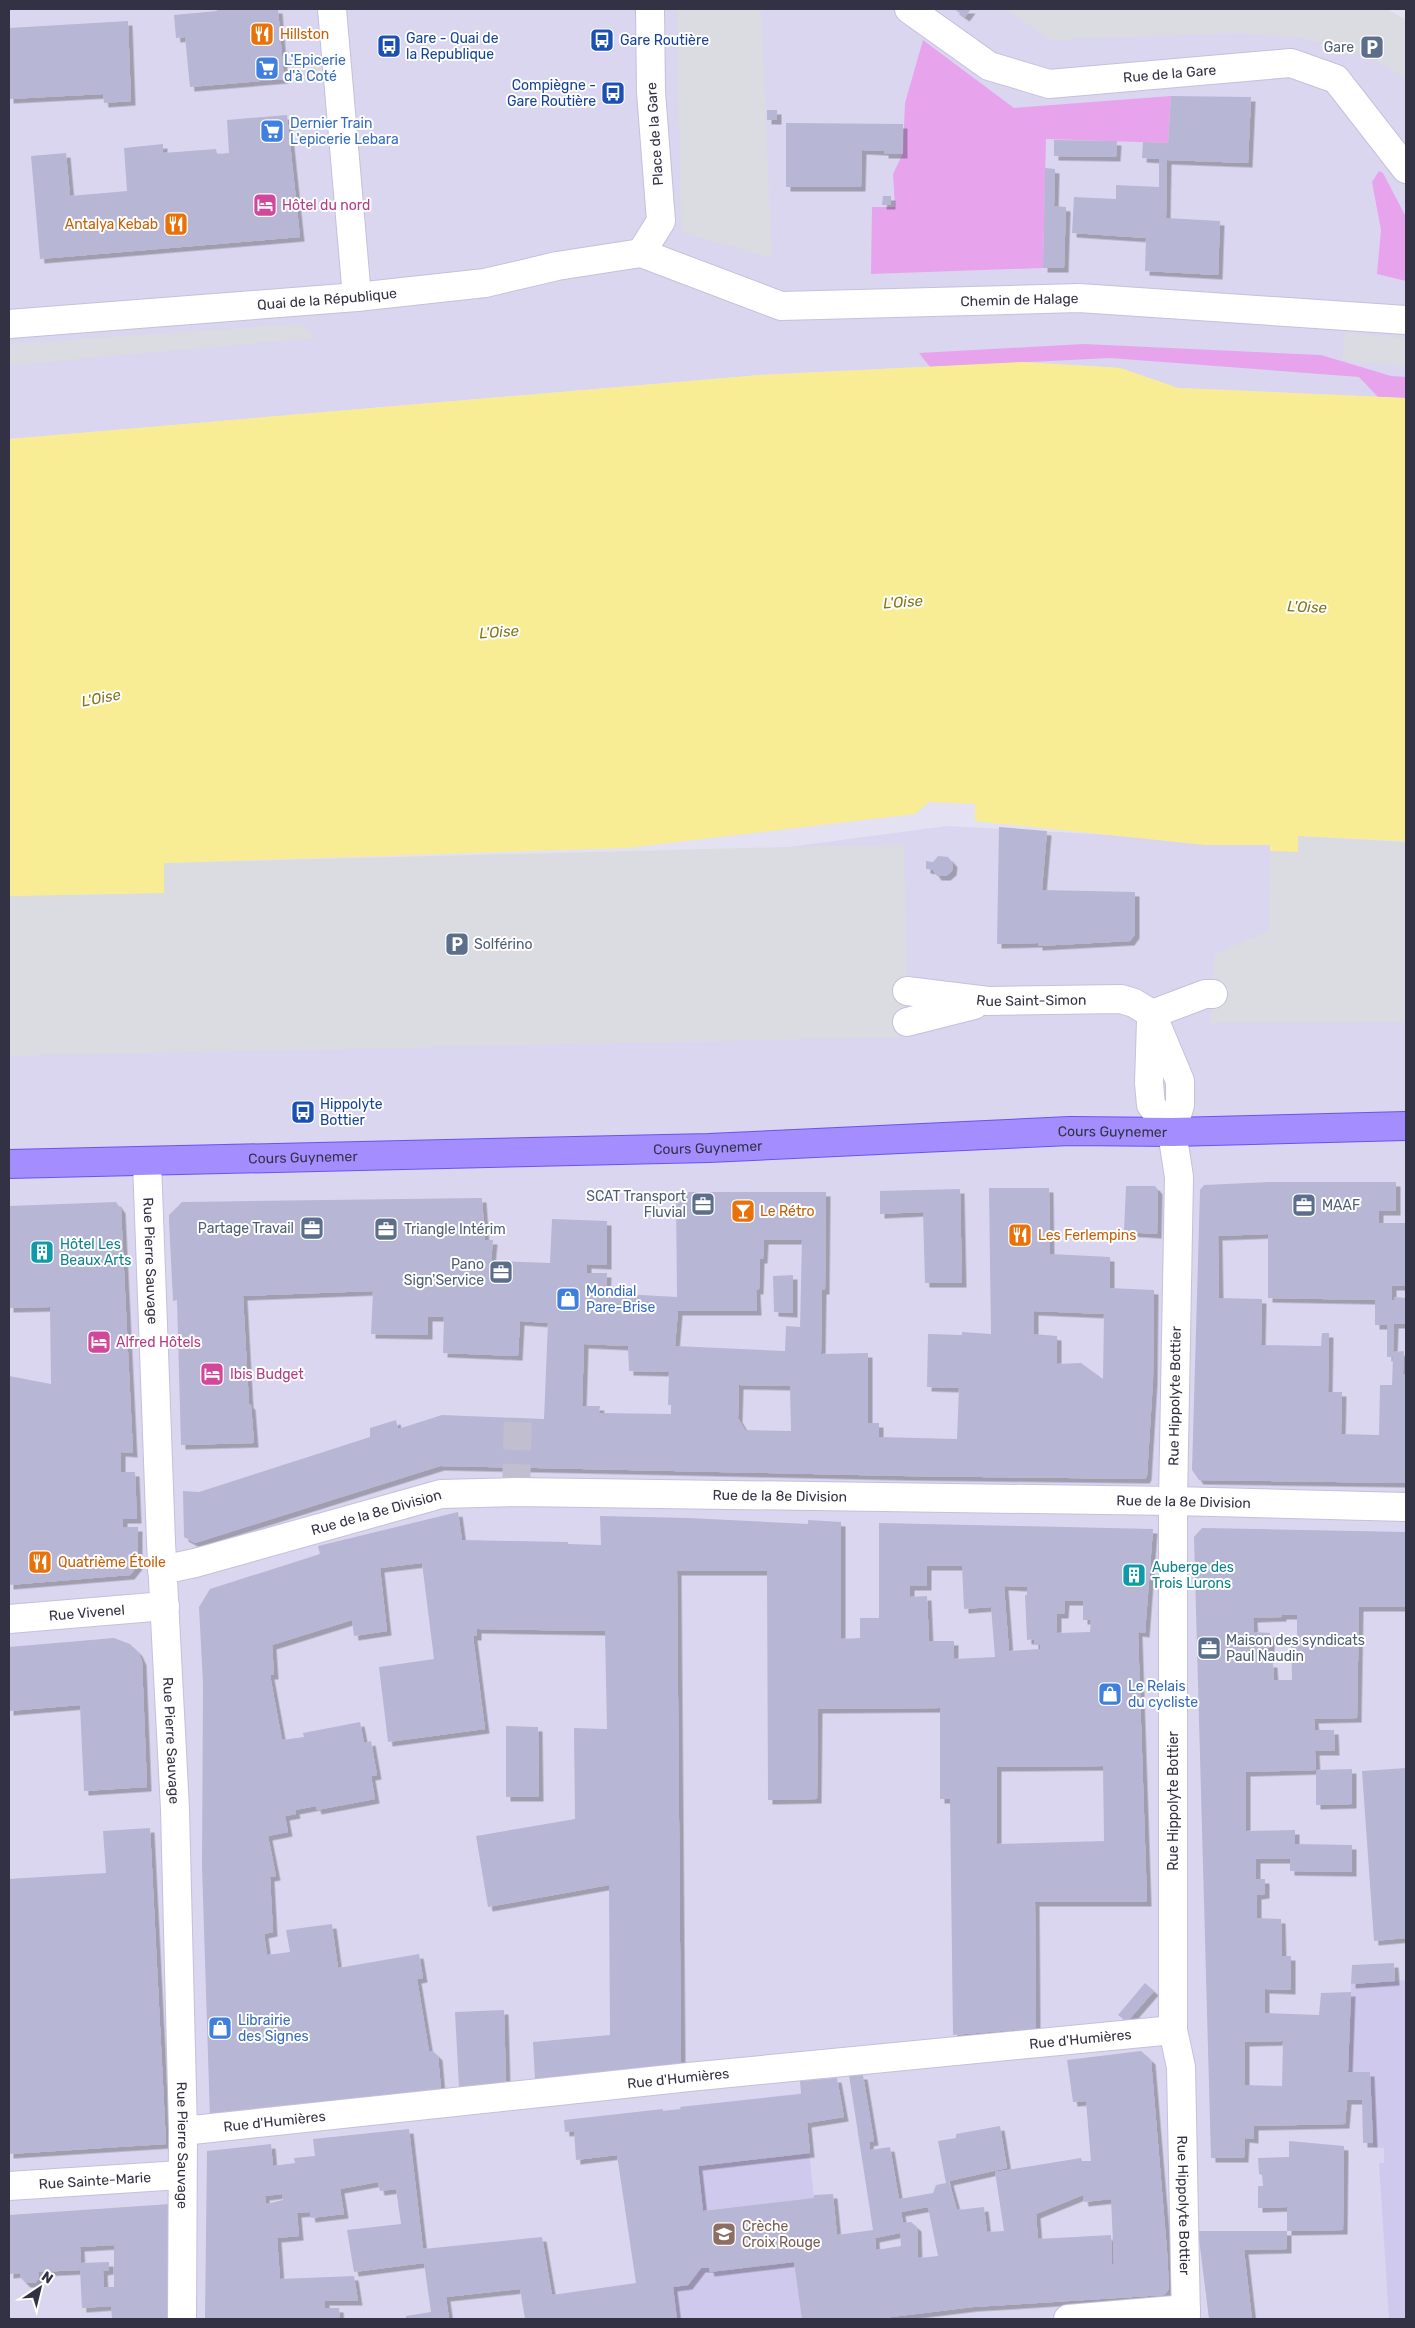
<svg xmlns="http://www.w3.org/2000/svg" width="1415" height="2328" font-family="Rubik,sans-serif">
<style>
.residential{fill:#dad6ef}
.education{fill:#d0c9ee}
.green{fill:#e7a4ed}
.parking{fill:#dbdbe2}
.water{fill:#f8ed95}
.building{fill:#b8b6d5;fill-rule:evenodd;filter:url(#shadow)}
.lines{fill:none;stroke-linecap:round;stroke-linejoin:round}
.minor-tunnel{stroke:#c1bed0;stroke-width:28;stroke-dasharray:28 14;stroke-linecap:butt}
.minor-casing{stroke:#c4c0dd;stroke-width:30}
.major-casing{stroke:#6d51f1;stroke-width:30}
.minor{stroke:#fff;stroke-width:28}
.major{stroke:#a48eff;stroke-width:28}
.labels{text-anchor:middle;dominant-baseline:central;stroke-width:4;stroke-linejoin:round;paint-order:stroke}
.food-label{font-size:14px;fill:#c56008;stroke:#fff;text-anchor:start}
.transit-label{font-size:14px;fill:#164399;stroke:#fff;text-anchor:start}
.service-label{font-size:14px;fill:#4e5e75;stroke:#fff;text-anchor:end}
.shop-label{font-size:14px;fill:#366cbe;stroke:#fff;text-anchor:start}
.street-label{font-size:14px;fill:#333245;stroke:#fff}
.hotel-label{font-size:14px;fill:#b23c85;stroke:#fff;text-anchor:start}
.culture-label{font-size:14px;fill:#0d838f;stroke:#fff;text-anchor:start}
.education-label{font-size:14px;fill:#785e54;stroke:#fff;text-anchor:start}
.water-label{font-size:15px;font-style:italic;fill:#80761a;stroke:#fff}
</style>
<defs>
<filter id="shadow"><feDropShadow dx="4.5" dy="4.5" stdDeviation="0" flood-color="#0004"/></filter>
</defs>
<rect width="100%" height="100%" fill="#e4e1f3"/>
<path class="residential" d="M9,9H1386L1406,20V398L1178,388L1120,368L1022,362L759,375L9,439Z
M947,826L1406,851V2319H9V950Z"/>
<path class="education" d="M1406,1980V2319H1389L1379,2163H1384V2148L1374,2147L1373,2143L1370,2072H1348L1351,1984Z
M803,2093L814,2198L836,2319H642L636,2283L663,2111L680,2109V2107Z"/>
<path class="green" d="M923,40L1014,108L1171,96L1168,143L1046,139L1043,268L871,274L872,207H895L893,174L903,153L905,103Z
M1379,171L1383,173L1406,217V281L1377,274L1381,230L1372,182Z
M1084,344L1321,355L1391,376L1406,377V398L1378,397L1359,377L1110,358L930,367L919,353Z"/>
<path class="parking" d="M677,9H761L772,258L681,232Z
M1005,9H1386L1406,20V78L1365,54L1303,38L1240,33L1051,40Z
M301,324L316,338L9,365V344Z
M1345,333L1406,338V366L1342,360Z
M1298,836L1406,842V1022L1210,1023L1215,954L1269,931L1270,852L1299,853Z
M904,844L908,1037L9,1056V896L164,893V863Z"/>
<path class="water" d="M1022,362L1120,368L1178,388L1406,398V841L1298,836V852L1270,851V845H1205L975,821V804L929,802L915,814L627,848L164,863V893L9,896V439L760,375Z"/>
<path class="building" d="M216,9H278L284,79L190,87L185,37L176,38L174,15L217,11Z
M954,9H971L965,17Z
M128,21L131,101L104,103L103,94L9,99V28Z
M1171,96L1251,97L1248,163L1167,160L1166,218L1220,221L1218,275L1145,271L1146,238L1072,233L1074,197L1116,199V185L1159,187V159L1142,158L1143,142L1168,143Z
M767,110H777V120H767Z
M287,115L300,237L40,259L31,156L66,153L70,196L127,191L124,148L163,144V153L216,149L217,154L229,153L227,120Z
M786,123L903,124V154H884V151L862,150L861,187H786Z
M1054,140L1117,141L1116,157L1054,156Z
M1045,168L1055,169L1054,206L1066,207L1064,268H1043Z
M883,196H891V205H882Z
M999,827L1047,831L1042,890L1135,892V934L1130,941L1038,946V943L997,944Z
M938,856L948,857L953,863L952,871L946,876H937L933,870L926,869V861L933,862Z
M1269,1182H1396V1211H1379V1223H1406V1286H1392V1300H1395L1394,1297L1406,1298V1324H1394L1393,1352L1404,1351L1403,1374H1406V1483L1199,1480L1192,1470L1200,1190L1204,1185ZM1268,1234V1298L1375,1300V1325H1387V1357H1393L1392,1385H1380L1379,1435L1341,1434L1342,1392H1328L1329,1333H1322L1321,1346L1261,1345L1262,1299L1219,1298L1218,1236Z
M1126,1186H1155L1158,1190L1157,1234L1124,1232Z
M989,1188H1049L1050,1254L1110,1257V1288L1154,1290L1153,1380L1147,1476L1145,1479L903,1476L440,1466L195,1543L184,1537L183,1491L199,1492L370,1437V1428L396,1420L398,1429L442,1415L544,1419L548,1323L520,1321L518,1356L443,1353L444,1317H428V1335L371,1334L373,1291L243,1296L249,1404L251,1405L254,1443L181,1445L177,1300L173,1301L169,1221V1215L182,1202L482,1198L485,1240H493L491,1261L550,1263L552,1219L607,1221V1265L587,1264V1273H607L606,1293L677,1297L676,1192H826L825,1290H822L821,1354L868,1353V1423H879V1437L957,1439L959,1388L927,1387L928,1334L962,1335V1332L991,1334ZM764,1240H802L800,1327L786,1326L785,1351L675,1346L678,1311H757L756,1290H759L760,1259H763ZM1034,1311L1104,1314L1103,1379L1081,1363L1057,1364V1336L1034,1334ZM584,1344L628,1346L629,1371L669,1372L668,1405H671V1414L599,1413L600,1406H582ZM739,1385L790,1386L791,1431L745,1430L738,1418Z
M960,1189L962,1283H925L923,1212L880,1214V1191Z
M116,1202L121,1209L133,1453L121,1452V1472H135L137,1519H123V1527H138V1565L130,1575L9,1585V1376L51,1384L50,1307L9,1308V1206Z
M793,1275V1313L774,1312L773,1276Z
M458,1512L462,1540L568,1542V1544L601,1545L600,1516L689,1518L808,1524V1520L841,1522V1639L860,1638V1618H879V1523L1153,1529L1145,1633L1138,1632L1147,1902H1035L1036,2028L953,2035L950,1799H940V1708L818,1709L817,1799L768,1800L767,1571H677L681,2064L535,2079L533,2042L610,2035L609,1885L488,1907L476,1836L575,1819L574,1728L607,1729L605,1631L477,1629V1636H473L485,1729L388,1742L379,1667L434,1659L422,1563L380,1568L387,1631L354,1636L352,1620L272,1645L274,1675H270L282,1740L304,1737L303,1733L360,1722L364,1743L371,1741L377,1775L371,1776L375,1799L317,1810L316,1806L295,1810L296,1814L285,1816L288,1832L268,1836L276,1876L270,1877L273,1932L264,1934L267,1955L290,1952L286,1930L332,1924L338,1968L419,1954L423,1978L417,1979L429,2051H433L438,2056L441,2089L369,2101L210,2119L202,1866L203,1684L199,1607L210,1589L320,1554L318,1546ZM927,1566H962L964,1609L991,1607L995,1657L954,1659V1641H929L927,1596L910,1597V1586H927ZM1004,1586L1027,1587V1595H1025L1027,1640L1034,1639V1645H1040V1649L1009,1651ZM1065,1601H1083V1620H1091L1090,1632L1057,1633V1614H1064ZM1103,1766L1104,1841L997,1844V1767Z
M1202,1528L1406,1532V1607H1359L1357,1718L1314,1719L1315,1730H1334L1335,1751H1315L1316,1770L1246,1772V1831L1295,1830V1844L1352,1845V1872L1290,1871V1859H1256V1879H1265V1894L1257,1895V1918L1281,1919L1282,1956H1291V1990L1265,1989V2013L1319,2015L1321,1993L1351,1992L1348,2072H1370L1373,2143H1363L1362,2100H1347L1345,2124L1254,2126V2139L1245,2138L1244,2158H1211L1194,1537ZM1282,1615H1297V1636H1291L1292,1680H1274L1273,1663H1258V1648H1270V1633L1254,1632L1253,1618L1282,1617ZM1283,2041L1282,2086L1245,2085V2042Z
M114,1638L130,1644L138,1652L142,1661L147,1787L84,1791L80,1705L9,1711V1647Z
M506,1726L538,1727L539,1797H506Z
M1406,1768V1938L1374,1941L1362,1771Z
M1352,1769V1804L1316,1805V1770Z
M150,1828L166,2144L9,2154V1879L106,1873L103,1831Z
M1394,1963L1395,1981L1351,1984L1352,1965Z
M1145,1983L1154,1991L1127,2022L1118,2015Z
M504,2010L506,2082L459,2087L455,2012Z
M1141,2051L1151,2060L1167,2251L1169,2289L1164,2295L973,2307L875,2319H802L794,2262L710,2272L709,2268H701L688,2285L673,2287L677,2319H525L520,2289L446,2297L449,2319H406V2316L431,2312L424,2263L354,2272L347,2230L401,2224L396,2189L380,2191L378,2182L340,2189L344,2214L311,2218L310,2212L297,2213L299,2236L277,2238L280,2279L354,2276L358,2301H325V2308H339L340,2319H205L207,2151L271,2144L273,2166L295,2163L294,2158L315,2156L313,2139L409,2129L423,2249L542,2237L552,2295L636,2283L617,2155L576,2160L574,2131L565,2132L564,2120L663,2109V2111L681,2109L680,2107L801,2094L800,2081L837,2078L844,2117L807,2123L810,2153L698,2166L703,2211L814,2198V2195L833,2194L837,2235L873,2230L849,2075H863L874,2141L869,2142L870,2150L890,2147L899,2199L933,2193L936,2185L946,2183L938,2141L956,2138V2134L1000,2126L1007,2168L949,2181L957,2210L984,2207L987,2232L1004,2231L995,2172L1081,2158L1082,2161H1091L1086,2101L1073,2102L1067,2060ZM282,2194L283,2200L266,2204L265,2196ZM1083,2195L1084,2202L1111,2199L1114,2264H1112L1111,2235L1038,2239L1036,2214ZM928,2207L938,2256L918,2258L917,2227L911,2222L903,2223L901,2212ZM900,2233L901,2246L876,2250L875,2238Z
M1289,2141L1344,2146L1343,2230L1287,2231V2207L1258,2208V2186H1263L1262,2175L1259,2174L1258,2158L1289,2157Z
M170,2204L169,2319H112L111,2306L82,2308L80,2270L38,2272L39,2278L35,2283H26L21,2278L20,2273L9,2274V2215ZM114,2245V2287H104L103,2271L109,2270V2262L81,2263L80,2247Z
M1198,2231H1287V2249L1244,2250L1252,2319H1209Z"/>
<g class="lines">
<path class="minor-tunnel" d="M516,1492L518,1417"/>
<g class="minor-casing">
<g id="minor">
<path d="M332,9L357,297"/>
<path id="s1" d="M909,9L989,66L1049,84L1291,63L1336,79L1406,169"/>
<path d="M641,253L661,221L651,92L650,9"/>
<path id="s2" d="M9,324L357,297L485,283L557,266L641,253L781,306L1079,298L1406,320"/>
<path id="s3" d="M907,991L988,1001L1121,999L1134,1003L1152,1014L1180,1081V1105L1172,1132L1179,1177L1173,1501V2030L1181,2067L1186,2319"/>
<path d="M1152,1014L1205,994H1213"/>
<path d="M1151,1021L1149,1083L1151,1105L1172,1132"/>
<path d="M907,1022L974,1005"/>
<path id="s4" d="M147,1162L161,1542L175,1809L183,2131L182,2319"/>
<path id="s5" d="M162,1570L195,1563L441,1494L516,1492L1173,1501L1406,1507"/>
<path id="s6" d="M9,1619L165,1606"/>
<path id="s7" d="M183,2131L689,2077L1173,2030"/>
<path id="s8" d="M9,2186L181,2175"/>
<path d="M1068,2319L1186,2309"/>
</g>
</g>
<g class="major-casing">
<g id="major">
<path id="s9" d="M9,1164L709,1148L1070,1131L1172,1132L1406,1126"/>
</g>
</g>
<use href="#minor" class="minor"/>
<use href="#major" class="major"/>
</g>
<defs>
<g id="restaurant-square" transform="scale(1.25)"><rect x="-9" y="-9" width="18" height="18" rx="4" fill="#e8710a" stroke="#fff"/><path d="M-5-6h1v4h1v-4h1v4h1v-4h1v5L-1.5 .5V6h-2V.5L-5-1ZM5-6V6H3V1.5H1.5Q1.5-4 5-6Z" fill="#fff"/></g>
<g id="bus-square" transform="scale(1.25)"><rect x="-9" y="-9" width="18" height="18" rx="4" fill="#1a4fb4" stroke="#fff"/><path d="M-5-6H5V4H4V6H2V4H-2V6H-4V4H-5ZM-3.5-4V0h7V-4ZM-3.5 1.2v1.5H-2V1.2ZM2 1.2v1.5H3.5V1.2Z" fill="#fff"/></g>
<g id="parking-square" transform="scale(1.25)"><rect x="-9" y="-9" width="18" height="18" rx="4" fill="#5c6f8a" stroke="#fff"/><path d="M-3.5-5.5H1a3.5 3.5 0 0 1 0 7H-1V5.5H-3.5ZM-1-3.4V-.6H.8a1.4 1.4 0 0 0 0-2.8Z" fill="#fff"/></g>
<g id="supermarket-square" transform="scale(1.25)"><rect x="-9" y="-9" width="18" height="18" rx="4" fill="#3f7fe0" stroke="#fff"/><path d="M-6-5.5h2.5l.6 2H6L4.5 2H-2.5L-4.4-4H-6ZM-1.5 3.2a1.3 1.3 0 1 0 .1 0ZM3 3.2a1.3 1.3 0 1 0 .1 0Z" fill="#fff"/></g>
<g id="hotel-square" transform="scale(1.25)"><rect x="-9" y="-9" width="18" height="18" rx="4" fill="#d1479c" stroke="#fff"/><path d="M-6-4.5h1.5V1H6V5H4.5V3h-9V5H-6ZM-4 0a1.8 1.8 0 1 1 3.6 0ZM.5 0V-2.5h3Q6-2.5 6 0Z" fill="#fff"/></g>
<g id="office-square" transform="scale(1.25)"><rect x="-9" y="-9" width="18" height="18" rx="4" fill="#5c6f8a" stroke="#fff"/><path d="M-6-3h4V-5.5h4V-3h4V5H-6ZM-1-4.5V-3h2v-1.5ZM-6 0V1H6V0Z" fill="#fff"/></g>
<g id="bar-square" transform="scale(1.25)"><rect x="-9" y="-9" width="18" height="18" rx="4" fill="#e8710a" stroke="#fff"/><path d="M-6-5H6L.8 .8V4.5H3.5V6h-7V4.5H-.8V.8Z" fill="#fff"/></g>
<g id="building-square" transform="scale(1.25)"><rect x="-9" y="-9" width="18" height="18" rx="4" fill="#0f9aa8" stroke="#fff"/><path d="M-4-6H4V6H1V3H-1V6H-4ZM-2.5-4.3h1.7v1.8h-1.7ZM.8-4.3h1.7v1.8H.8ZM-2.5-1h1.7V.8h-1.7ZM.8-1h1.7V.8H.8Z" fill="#fff"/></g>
<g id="shop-square" transform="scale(1.25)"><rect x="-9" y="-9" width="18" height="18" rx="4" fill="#3f7fe0" stroke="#fff"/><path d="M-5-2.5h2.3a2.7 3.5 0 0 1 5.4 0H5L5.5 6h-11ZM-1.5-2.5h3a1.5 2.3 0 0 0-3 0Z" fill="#fff"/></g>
<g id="school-square" transform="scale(1.25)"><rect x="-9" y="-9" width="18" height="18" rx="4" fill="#8d6e63" stroke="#fff"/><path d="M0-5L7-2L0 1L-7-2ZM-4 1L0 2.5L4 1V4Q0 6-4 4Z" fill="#fff"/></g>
</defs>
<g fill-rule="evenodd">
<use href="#restaurant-square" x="262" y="34"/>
<use href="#bus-square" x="602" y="40"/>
<use href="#bus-square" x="389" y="46"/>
<use href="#parking-square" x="1372" y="47"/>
<use href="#supermarket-square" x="267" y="68"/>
<use href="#bus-square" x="613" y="93"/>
<use href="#supermarket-square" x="272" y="131"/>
<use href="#hotel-square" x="265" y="205"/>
<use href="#restaurant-square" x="176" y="224"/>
<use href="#parking-square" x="457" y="944"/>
<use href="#bus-square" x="303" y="1112"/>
<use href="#office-square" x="703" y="1204"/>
<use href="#office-square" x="1304" y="1205"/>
<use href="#bar-square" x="743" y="1211"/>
<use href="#office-square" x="312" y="1228"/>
<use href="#office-square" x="386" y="1229"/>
<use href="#restaurant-square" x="1020" y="1235"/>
<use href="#building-square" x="42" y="1252"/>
<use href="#office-square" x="501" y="1272"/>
<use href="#shop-square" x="568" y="1299"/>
<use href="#hotel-square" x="99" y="1342"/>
<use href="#hotel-square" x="212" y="1374"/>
<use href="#restaurant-square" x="40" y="1562"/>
<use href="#building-square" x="1134" y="1575"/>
<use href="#office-square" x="1209" y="1648"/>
<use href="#shop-square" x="1110" y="1694"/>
<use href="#shop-square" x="220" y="2028"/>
<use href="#school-square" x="724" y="2234"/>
</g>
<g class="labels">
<g class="food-label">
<text x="280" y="34">Hillston</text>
<text x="158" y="224" text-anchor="end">Antalya Kebab</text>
<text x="760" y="1211">Le Rétro</text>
<text x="1038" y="1235">Les Ferlempins</text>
<text x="58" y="1562">Quatrième Étoile</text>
</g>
<g class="transit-label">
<text x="406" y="38">Gare - Quai de<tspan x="406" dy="16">la Republique</tspan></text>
<text x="620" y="40">Gare Routière</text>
<text x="596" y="85" text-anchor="end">Compiègne -<tspan x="596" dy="16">Gare Routière</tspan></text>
<text x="320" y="1104">Hippolyte<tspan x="320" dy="16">Bottier</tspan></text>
</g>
<g class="service-label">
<text x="1354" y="47">Gare</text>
<text x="474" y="944" text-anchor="start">Solférino</text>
<text x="686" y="1196">SCAT Transport<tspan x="686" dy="16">Fluvial</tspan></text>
<text x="1322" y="1205" text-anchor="start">MAAF</text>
<text x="294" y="1228">Partage Travail</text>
<text x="404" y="1229" text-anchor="start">Triangle Intérim</text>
<text x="484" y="1264">Pano<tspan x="484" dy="16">Sign'Service</tspan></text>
<text x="1226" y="1640" text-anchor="start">Maison des syndicats<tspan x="1226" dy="16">Paul Naudin</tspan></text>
</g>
<g class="shop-label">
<text x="284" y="60">L'Epicerie<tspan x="284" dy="16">d'à Coté</tspan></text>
<text x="290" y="123">Dernier Train<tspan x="290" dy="16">L'epicerie Lebara</tspan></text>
<text x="586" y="1291">Mondial<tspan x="586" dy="16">Pare-Brise</tspan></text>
<text x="1128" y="1686">Le Relais<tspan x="1128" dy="16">du cycliste</tspan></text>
<text x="238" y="2020">Librairie<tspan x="238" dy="16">des Signes</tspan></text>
</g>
<g class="street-label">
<text stroke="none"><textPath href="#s1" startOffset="282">Rue de la Gare</textPath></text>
<text transform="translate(655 134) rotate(-94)">Place de la Gare</text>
<text stroke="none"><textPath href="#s2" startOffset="319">Quai de la République</textPath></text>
<text stroke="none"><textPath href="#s2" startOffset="1025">Chemin de Halage</textPath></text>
<text stroke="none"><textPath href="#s3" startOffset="125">Rue Saint-Simon</textPath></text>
<text stroke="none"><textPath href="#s9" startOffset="1104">Cours Guynemer</textPath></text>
<text stroke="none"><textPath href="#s9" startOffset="699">Cours Guynemer</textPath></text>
<text stroke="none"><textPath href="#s9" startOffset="294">Cours Guynemer</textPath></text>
<text stroke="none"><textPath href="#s4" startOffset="99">Rue Pierre Sauvage</textPath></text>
<text transform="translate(1175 1396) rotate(-89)">Rue Hippolyte Bottier</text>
<text stroke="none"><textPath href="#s5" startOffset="628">Rue de la 8e Division</textPath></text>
<text stroke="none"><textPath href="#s5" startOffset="1032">Rue de la 8e Division</textPath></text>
<text stroke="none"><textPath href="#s5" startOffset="222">Rue de la 8e Division</textPath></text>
<text stroke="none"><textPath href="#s6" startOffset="78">Rue Vivenel</textPath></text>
<text stroke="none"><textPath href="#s4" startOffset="579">Rue Pierre Sauvage</textPath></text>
<text transform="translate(1173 1801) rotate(-90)">Rue Hippolyte Bottier</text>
<text stroke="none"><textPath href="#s7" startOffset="902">Rue d'Humières</textPath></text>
<text stroke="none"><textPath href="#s7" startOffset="498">Rue d'Humières</textPath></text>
<text stroke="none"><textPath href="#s7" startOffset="92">Rue d'Humières</textPath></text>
<text stroke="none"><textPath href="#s4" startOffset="984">Rue Pierre Sauvage</textPath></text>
<text stroke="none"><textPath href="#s8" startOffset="86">Rue Sainte-Marie</textPath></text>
<text stroke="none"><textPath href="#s3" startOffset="1449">Rue Hippolyte Bottier</textPath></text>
</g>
<g class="hotel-label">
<text x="282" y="205">Hôtel du nord</text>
<text x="116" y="1342">Alfred Hôtels</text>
<text x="230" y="1374">Ibis Budget</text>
</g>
<g class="culture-label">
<text x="60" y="1244">Hôtel Les<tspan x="60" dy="16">Beaux Arts</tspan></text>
<text x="1152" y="1567">Auberge des<tspan x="1152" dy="16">Trois Lurons</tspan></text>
</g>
<g class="education-label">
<text x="742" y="2226">Crèche<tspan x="742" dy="16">Croix Rouge</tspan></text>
</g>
<g class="water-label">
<text transform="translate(903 602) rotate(-4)">L'Oise</text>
<text transform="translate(1307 607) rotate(2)">L'Oise</text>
<text transform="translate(499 632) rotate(-4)">L'Oise</text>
<text transform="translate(101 698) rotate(-11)">L'Oise</text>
</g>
</g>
<rect width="1415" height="2328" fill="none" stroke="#333245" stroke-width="20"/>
<g transform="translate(40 2288) rotate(35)" stroke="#ffffff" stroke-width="4" paint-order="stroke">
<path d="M0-4L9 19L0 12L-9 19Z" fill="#333245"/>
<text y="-8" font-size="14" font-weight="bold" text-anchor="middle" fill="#333245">N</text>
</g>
</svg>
